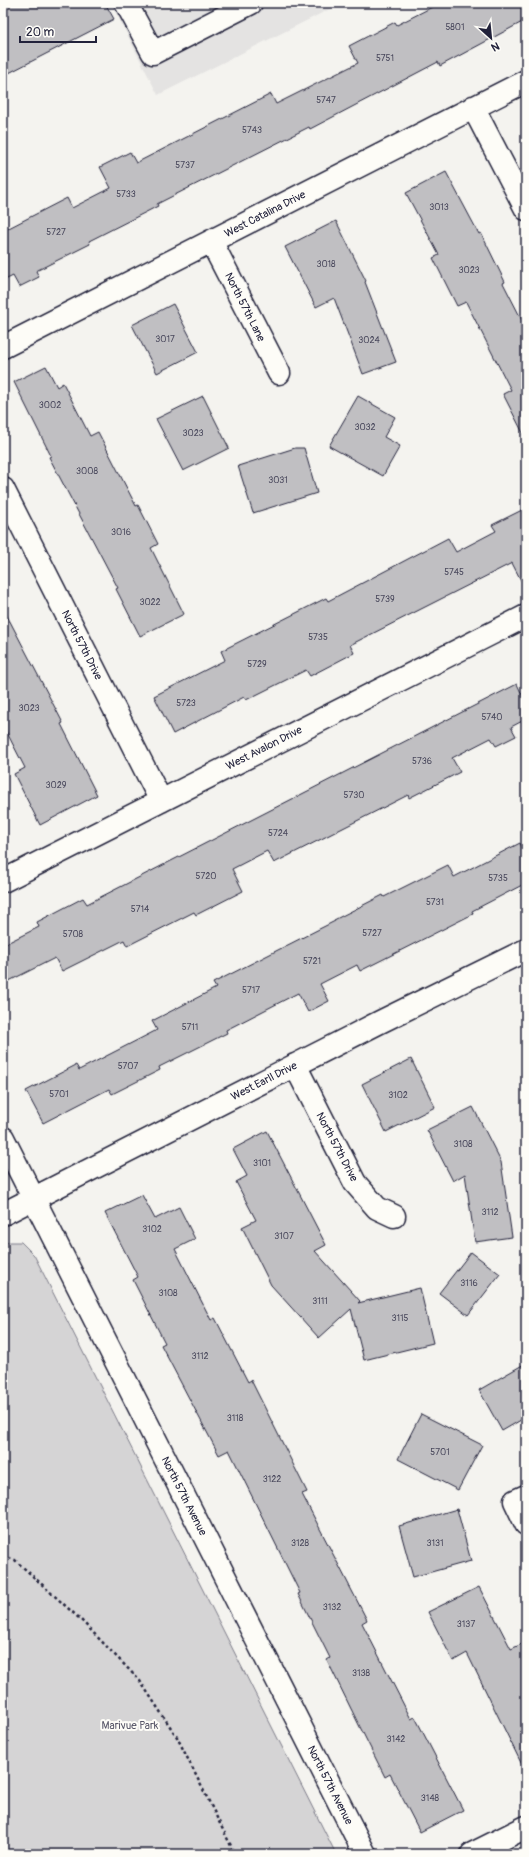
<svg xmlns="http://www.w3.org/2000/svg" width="529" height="1857" font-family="Pangolin,sans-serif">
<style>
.built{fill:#e4e3e2}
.green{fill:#d5d4d5;stroke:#7c7b88}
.building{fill:#c0bfc2;stroke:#22223b}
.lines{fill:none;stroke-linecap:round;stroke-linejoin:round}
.minor-casing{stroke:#22223b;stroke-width:25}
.path{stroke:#22223b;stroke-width:2.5;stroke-dasharray:3 3;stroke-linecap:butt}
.minor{stroke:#fdfcf7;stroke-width:22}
.labels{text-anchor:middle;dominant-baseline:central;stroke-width:4;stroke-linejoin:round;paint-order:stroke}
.number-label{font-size:9px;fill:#4a495d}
.street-label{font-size:11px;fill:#22223b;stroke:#fdfcf7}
.park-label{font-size:11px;fill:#585769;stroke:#fdfcf7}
</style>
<rect width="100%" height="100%" fill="#f4f3ef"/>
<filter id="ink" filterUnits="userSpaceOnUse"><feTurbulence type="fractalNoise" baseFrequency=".025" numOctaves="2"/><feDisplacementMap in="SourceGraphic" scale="8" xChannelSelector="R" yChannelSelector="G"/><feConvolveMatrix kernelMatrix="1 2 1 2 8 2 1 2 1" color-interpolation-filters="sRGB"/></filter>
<g filter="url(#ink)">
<path class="built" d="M111,3H342L158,95Z"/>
<path class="green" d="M10,1242H21L34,1255L336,1854H3V1243Z"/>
<path class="building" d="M3,3H105L114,19L3,76Z
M440,3H526V20L440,66L438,62L310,129L309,127L157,204L158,206L89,241L90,244L36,271L39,277L19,287L13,276L3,281V231L67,198L72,208L111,188L100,167L130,152L136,163L271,94L276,104L358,63L349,46L395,22L397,25Z
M446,172L479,234L481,233L505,282L503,283L526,328V439L503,394L511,390L466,302L457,306L433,258L439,255L406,193Z
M336,221L366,281L365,282L396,362L363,374L334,298L316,307L285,247Z
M173,304L198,352L157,373L132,325Z
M46,366L57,387L63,383L90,436L98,432L136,506L138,505L158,544L151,548L184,614L140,636L116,589L118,588L49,457L51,456L14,382Z
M203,396L229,448L183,471L156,419Z
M358,396L395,417L384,437L400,446L383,476L329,446Z
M295,448H304L317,493L253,513L238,466Z
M526,508V590L512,563L350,645L354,653L310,676L306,670L246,700L244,697L173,734L154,696L225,660L221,651L326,598L328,601L448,538L456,552L496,531L492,525Z
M3,608L63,723L61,724L97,795L40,825L14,774L25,768L3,725Z
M517,684L526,703V719L511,727L516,736L496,746L491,738L452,758L460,772L409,798L408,795L274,863L267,851L232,869L243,891L196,915L194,912L127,946L124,940L62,971L55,958L3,984V945L39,927L37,922L83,898L87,904Z
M520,843L526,856V883L472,911L473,914L360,971L357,965L320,984L329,1001L308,1012L298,993L226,1030L227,1033L159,1067L160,1070L112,1094L109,1089L43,1123L26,1091L76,1065L79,1070L157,1030L152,1021L216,988L213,983L335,921L334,920L383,895L384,897L448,865L454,877Z
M411,1059L435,1107L386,1132L362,1084Z
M473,1107L501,1162L512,1237L475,1242L465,1174L453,1181L427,1130Z
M267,1131L326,1245L315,1251L360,1301L358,1303L420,1288L433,1343L364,1360L351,1309L319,1338L271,1285L242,1227L256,1220L236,1182L247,1176L233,1149Z
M142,1195L155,1219L179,1207L195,1239L175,1249L211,1320L215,1318L248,1382L251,1380L307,1492L302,1494L367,1620L362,1623L411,1719L415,1717L463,1810L420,1832L390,1774L385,1777L358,1723L327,1660L330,1658L298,1594L300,1593L229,1450L219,1455L161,1345L165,1343L133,1280L138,1277L105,1213Z
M471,1252L500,1274L468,1315L439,1293Z
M526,1363V1417L502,1431L479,1390Z
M421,1414L482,1445L458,1490L398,1459Z
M457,1509L471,1561L413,1577L399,1526Z
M479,1587L511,1649L526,1642V1773L467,1653L453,1661L428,1612Z"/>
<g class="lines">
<g class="minor-casing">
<path id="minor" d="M126,3L153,53L251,3
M473,107L526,209
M211,241L279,373
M3,347L526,81
M3,489L161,801
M3,881L526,616
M295,1065L355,1183L377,1208L394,1216
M3,1138L365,1854
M3,1214L380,1022L526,950
M526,1496L515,1501L526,1524
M472,1854L526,1827"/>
</g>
<path class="path" d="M3,1556L15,1560L81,1620L140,1681L177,1737L235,1854"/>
<use href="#minor" class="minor"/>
</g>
</g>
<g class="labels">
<g class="number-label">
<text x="455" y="27">5801</text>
<text x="385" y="58">5751</text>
<text x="326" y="100">5747</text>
<text x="252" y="130">5743</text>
<text x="185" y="165">5737</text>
<text x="126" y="194">5733</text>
<text x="439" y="207">3013</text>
<text x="56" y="232">5727</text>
<text x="326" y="264">3018</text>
<text x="469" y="270">3023</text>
<text x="165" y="339">3017</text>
<text x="369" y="340">3024</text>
<text x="50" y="405">3002</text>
<text x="365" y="427">3032</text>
<text x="193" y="433">3023</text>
<text x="87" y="471">3008</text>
<text x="278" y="480">3031</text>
<text x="121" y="532">3016</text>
<text x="454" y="572">5745</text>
<text x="385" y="599">5739</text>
<text x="150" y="602">3022</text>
<text x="318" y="637">5735</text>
<text x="257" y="664">5729</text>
<text x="186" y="703">5723</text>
<text x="29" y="708">3023</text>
<text x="492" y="717">5740</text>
<text x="422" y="761">5736</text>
<text x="56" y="785">3029</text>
<text x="354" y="795">5730</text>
<text x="278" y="833">5724</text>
<text x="206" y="876">5720</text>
<text x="498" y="878">5735</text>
<text x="435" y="902">5731</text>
<text x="140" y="909">5714</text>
<text x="372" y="933">5727</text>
<text x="73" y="934">5708</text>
<text x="312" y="961">5721</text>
<text x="251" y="990">5717</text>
<text x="190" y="1027">5711</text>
<text x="128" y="1066">5707</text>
<text x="59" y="1094">5701</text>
<text x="398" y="1095">3102</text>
<text x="463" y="1144">3108</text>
<text x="262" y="1163">3101</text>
<text x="490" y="1212">3112</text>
<text x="152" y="1229">3102</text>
<text x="284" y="1236">3107</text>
<text x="469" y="1283">3116</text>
<text x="168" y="1293">3108</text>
<text x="320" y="1301">3111</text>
<text x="400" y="1318">3115</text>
<text x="200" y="1356">3112</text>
<text x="235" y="1418">3118</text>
<text x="440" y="1452">5701</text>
<text x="272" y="1479">3122</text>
<text x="300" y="1543">3128</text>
<text x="435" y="1543">3131</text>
<text x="332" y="1607">3132</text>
<text x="466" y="1624">3137</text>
<text x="361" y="1673">3138</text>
<text x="396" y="1739">3142</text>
<text x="430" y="1798">3148</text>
</g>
<g class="street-label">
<text transform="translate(265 214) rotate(-27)">West Catalina Drive</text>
<text transform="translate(245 307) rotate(63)">North 57th Lane</text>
<text transform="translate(82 645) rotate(63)">North 57th Drive</text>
<text transform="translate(264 748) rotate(-27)">West Avalon Drive</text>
<text transform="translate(264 1081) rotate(-27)">West Earll Drive</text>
<text transform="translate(337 1147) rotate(62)">North 57th Drive</text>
<text transform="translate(184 1496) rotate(63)">North 57th Avenue</text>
<text transform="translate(330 1785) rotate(63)">North 57th Avenue</text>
</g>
<g class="park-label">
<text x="130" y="1725">Marivue Park</text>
</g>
</g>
<rect width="529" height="1857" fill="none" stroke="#fdfcf7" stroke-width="16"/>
<rect x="8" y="8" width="513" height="1841" fill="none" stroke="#22223b" stroke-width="1.5" filter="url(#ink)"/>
<g transform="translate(491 38) rotate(153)" stroke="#fdfcf7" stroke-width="3" paint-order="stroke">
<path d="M0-3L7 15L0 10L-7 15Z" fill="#22223b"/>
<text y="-6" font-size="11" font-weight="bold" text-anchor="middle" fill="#22223b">N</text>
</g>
<path d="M20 36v6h76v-6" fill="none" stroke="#22223b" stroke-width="2"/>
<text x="26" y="36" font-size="12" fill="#22223b" stroke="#fdfcf7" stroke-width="3" paint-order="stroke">20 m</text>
</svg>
